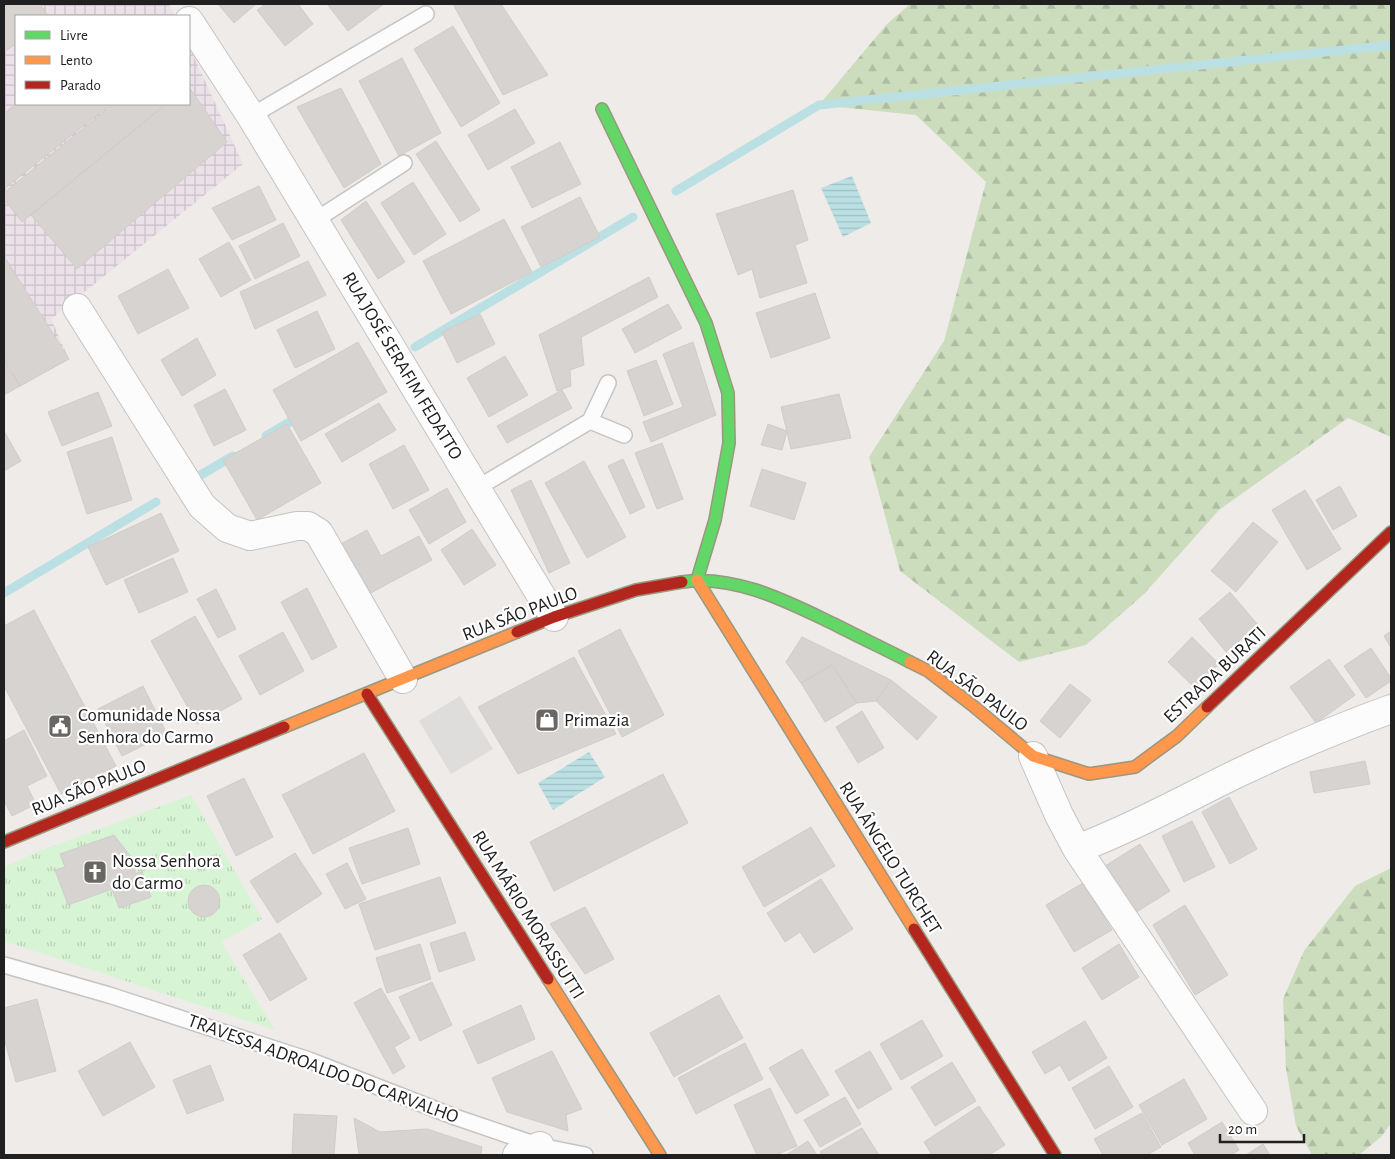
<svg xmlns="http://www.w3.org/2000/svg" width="1395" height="1159" font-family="'Alegreya Sans',sans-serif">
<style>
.industrial{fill:url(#industrial-grid)}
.forest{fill:url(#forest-firs)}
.park{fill:url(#park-tufts)}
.parking{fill:#dedddc}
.water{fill:url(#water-rules)}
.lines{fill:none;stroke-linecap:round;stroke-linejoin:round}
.stream{stroke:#bbe0e3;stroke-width:9}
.building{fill:#d7d3d1;stroke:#d1ccca}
.lane-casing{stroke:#c5c4c3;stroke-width:18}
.street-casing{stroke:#c5c4c3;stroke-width:30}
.fast-casing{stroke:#9a977f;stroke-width:14}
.slow-casing{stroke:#9a977f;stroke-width:14}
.jam-casing{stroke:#9a977f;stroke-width:14}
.lane{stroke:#fcfcfc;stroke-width:15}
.street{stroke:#fcfcfc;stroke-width:28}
.fast{stroke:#63d668;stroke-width:11}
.slow{stroke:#ff974d;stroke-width:11}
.jam{stroke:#b3261e;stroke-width:11}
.labels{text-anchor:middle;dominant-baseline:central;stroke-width:4.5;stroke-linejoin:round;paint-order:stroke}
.street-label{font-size:19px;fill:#202020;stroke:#fff}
.poi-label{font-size:19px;fill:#202020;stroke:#fff;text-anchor:start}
</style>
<defs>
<pattern id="industrial-grid" width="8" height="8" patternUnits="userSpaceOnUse" patternTransform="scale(1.25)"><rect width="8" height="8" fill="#ece0e9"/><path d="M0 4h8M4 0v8" fill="none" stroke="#cac0c8"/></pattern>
<pattern id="forest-firs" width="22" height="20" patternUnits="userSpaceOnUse" patternTransform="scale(1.25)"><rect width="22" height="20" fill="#ccddbd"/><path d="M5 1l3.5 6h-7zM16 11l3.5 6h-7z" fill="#afbda2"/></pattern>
<pattern id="park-tufts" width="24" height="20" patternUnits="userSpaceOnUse" patternTransform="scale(1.25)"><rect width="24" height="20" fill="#d7f4d4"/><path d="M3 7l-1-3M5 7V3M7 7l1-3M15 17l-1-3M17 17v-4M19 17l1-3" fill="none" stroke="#b8d1b6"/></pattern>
<pattern id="water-rules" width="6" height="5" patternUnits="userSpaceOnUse" patternTransform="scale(1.25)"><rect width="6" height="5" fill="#bbe0e3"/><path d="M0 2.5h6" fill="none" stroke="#a0c0c2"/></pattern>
</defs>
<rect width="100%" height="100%" fill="#eeebe9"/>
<path class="industrial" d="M4,4H169L175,16H16V104H189V46L243,164L51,319L69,359L4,395Z"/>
<path class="forest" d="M910,4H1391V437L1348,418L1219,510L1144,594L1086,645L1019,662L900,571L869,457L944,341L986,182L916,115L819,105L887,24Z
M1391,868V1123L1382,1136L1359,1155H1312L1296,1126L1286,1068L1283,999L1304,951L1355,886Z"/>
<path class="park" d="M191,795L262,919L221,942L275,1030L4,941V867L37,852Z"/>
<path class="parking" d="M460,696L493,749L451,774L419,721Z"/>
<path class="water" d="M852,176L871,223L843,237L821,188Z
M589,752L605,777L553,810L538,783Z"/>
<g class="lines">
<path class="stream" d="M676,191L819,105L1391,45
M415,347L633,217
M266,436L300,416
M199,476L233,456
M4,593L156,502"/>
</g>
<path class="building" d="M4,4H40L48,16H16V44L4,52Z
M218,4H256L234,23Z
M266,4H298L313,24L285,46L257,10Z
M327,4H384L348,31Z
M453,4H501L548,75L503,95Z
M453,26L500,103L461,127L414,49Z
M402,58L441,133L399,156L359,81Z
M189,87L227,142L77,269L31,215L166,104H189Z
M341,88L381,164L344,188L297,107Z
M16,103V104H111L4,189V114Z
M113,104H166L22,222L4,199V193Z
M515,109L535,143L488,170L468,135Z
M436,141L480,210L460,222L416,154Z
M560,142L581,184L532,208L511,167Z
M413,182L446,234L414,255L381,203Z
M259,186L276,220L232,240L212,208Z
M793,190L808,240L795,245L807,283L760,298L752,269L738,275L716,214Z
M580,197L600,237L541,267L521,227Z
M366,201L405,262L378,279L341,220Z
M504,219L532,272L451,314L423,261Z
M283,223L300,256L255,279L239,246Z
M229,242L251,280L221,297L199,259Z
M4,256L69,359L20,386L4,358Z
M308,261L326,295L255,329L240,292Z
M168,269L189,308L138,334L118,296Z
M649,277L658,297L581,337L584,365L570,370L571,386L557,391L539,335Z
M815,293L830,338L771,358L756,313Z
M668,304L682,328L635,353L622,329Z
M317,311L335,349L295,368L277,330Z
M480,314L495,344L457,363L442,332Z
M197,338L216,375L182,396L161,360Z
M358,342L387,392L301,441L273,390Z
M693,342L716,415L651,442L643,422L683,407L663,354Z
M505,356L528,395L489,417L467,378Z
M656,360L673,404L644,416L627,371Z
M4,362L20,386L4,395Z
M225,389L246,430L214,446L194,405Z
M562,390L572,408L507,443L497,426Z
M98,392L112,426L62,446L48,412Z
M839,394L851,438L791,449L781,407Z
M379,403L396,430L342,462L325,434Z
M287,424L321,483L257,520L223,460Z
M768,424L787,431L782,450L761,445Z
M4,431L21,461L4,471Z
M112,437L132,500L87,514L67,452Z
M662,443L683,499L657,509L635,453Z
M404,445L429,490L393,509L369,464Z
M623,459L645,507L630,514L608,466Z
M584,461L626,537L587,558L545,483Z
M762,469L806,483L794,520L750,506Z
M531,480L570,563L549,573L511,490Z
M1340,486L1357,516L1333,530L1316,500Z
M447,488L466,522L429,544L409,510Z
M1305,490L1341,549L1307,570L1272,510Z
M161,513L179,551L106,585L88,547Z
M1253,522L1278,542L1236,592L1211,571Z
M472,529L496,565L464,585L441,550Z
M367,530L381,556L419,536L432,560L367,595L339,545Z
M173,558L188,592L139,613L124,580Z
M307,588L337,647L312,660L281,602Z
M216,589L236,629L218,638L197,599Z
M1230,592L1258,625L1226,652L1199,619Z
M34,610L116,766L61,794L4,686V626Z
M195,616L242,699L197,724L151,641Z
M620,629L664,715L622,737L578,651Z
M1391,631V648L1384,636Z
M283,632L304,671L260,695L239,656Z
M802,637L891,680L876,701L857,703L832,665L801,683L786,662Z
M1192,637L1219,664L1195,688L1168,662Z
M1371,648L1391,678V681L1366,698L1344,666Z
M574,657L616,734L518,774L478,707Z
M1329,659L1355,695L1316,723L1290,687Z
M832,665L857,703L825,722L801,683Z
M891,680L937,717L917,740L876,701Z
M1070,684L1091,700L1060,738L1040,721Z
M143,686L167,734L122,756L98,709Z
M862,711L884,748L858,763L836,727Z
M24,730L47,776L27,786L36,804L12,816L4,801V741Z
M364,753L395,811L313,854L282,795Z
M1365,761L1370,784L1314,793L1310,772Z
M663,774L688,823L554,891L530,842Z
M244,778L273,837L236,856L207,796Z
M1229,797L1257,849L1230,864L1202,812Z
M1192,821L1215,867L1184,882L1162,836Z
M811,827L835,866L764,907L742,867Z
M408,828L420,864L362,884L349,848Z
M114,835L135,862V874L142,871L151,897L119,908L112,889L68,905L55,870L65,867L60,854Z
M1140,844L1170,891L1135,913L1105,866Z
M295,853L322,894L277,923L250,881Z
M347,863L366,899L345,909L326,874Z
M440,877L456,923L375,950L359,904Z
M821,879L853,929L814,953L800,932L785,942L767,913Z
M1083,883L1112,930L1074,952L1046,905Z
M188 901a16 16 0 1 1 32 0a16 16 0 1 1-32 0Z
M1185,905L1228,975L1195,995L1153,925Z
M585,907L614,959L585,974L550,924Z
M465,932L475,960L439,972L430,943Z
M280,933L307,979L270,1001L243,955Z
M420,944L431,979L387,993L376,958Z
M1119,944L1139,977L1102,1000L1082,968Z
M432,982L452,1025L420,1041L399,997Z
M381,988L410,1038L394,1047L405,1067L393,1074L354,1003Z
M719,995L743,1038L674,1077L650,1033Z
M37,999L56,1071L16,1082L4,1038V1008Z
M521,1005L535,1039L478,1064L463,1031Z
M922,1020L943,1056L901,1080L880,1044Z
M1085,1021L1107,1058L1069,1081L1060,1065L1045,1074L1032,1052Z
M130,1042L155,1087L103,1116L78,1071Z
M745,1043L763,1079L696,1114L678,1078Z
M802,1049L829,1095L796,1114L769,1068Z
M552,1051L582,1109L566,1115L568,1131L507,1112L492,1078Z
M870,1051L892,1089L858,1109L835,1071Z
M952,1062L976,1101L935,1126L911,1087Z
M210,1065L224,1100L187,1114L173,1080Z
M1109,1066L1133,1107L1095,1129L1072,1088Z
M1184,1079L1207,1119L1162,1145L1139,1105Z
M770,1088L797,1146L776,1155H757L734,1105Z
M845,1097L861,1124L820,1147L804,1120Z
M979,1106L1005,1145L989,1155H932L924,1142Z
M1142,1113L1161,1147L1147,1155H1103L1094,1139Z
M294,1114L337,1116L334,1155H292Z
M354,1118L380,1132L427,1129L482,1147L481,1155H359Z
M1222,1122L1239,1150L1231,1155H1195L1188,1143Z
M862,1128L879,1155H822L820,1152Z
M808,1141L817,1155H786Z
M1263,1144L1270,1155H1246Z"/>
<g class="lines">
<g class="lane-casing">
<path id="lane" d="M251,116L426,14
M314,221L404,163
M590,421L608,383
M477,488L590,421L624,435
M4,965L109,995L309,1060L455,1117L540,1146L585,1155"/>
</g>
<g class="street-casing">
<path id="street" d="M189,21L251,116L554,617
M77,308L202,506L227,528L250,536L297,526H308L319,533L403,679
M1033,756L1059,815L1077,849L1253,1111
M1077,849C1132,828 1183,800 1236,774C1286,750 1339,728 1391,709
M517,1155L540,1146"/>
</g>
<g class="fast-casing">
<path id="fast" d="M602,109L706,323L728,393L729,443L715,520L697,580
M682,582C735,574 788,602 834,624C859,637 885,649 910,662"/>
</g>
<g class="slow-casing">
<path id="slow" d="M697,580L914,929
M910,662L928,671L972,705L1033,756L1089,774L1135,767L1177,736L1207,707
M284,727L517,632
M548,979L660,1155"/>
</g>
<g class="jam-casing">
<path id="jam" d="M517,632L554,617L636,590L682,582
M367,694L548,979
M1207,707L1391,532
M4,842L284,727
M914,929L1055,1155"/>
</g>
<use href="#lane" class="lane"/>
<use href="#street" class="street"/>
<use href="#fast" class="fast"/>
<use href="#slow" class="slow"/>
<use href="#jam" class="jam"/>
</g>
<defs>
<g id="shop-square" transform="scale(1.25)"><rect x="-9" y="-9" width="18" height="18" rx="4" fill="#686766" stroke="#fff"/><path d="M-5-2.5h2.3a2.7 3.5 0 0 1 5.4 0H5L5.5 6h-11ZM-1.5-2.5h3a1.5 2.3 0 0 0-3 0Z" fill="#fff"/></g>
<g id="civic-square" transform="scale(1.25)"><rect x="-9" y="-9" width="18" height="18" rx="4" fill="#686766" stroke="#fff"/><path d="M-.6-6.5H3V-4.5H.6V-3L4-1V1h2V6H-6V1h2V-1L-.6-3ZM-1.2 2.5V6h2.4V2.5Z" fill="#fff"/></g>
<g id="church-square" transform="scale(1.25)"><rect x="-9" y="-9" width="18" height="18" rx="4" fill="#686766" stroke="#fff"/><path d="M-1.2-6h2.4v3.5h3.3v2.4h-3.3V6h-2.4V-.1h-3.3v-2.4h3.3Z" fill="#fff"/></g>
</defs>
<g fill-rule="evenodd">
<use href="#shop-square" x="547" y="720"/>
<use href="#civic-square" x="60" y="726"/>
<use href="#church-square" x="95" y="872"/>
</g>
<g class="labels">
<g class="street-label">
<text transform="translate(402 366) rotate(59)">RUA JOSÉ SERAFIM FEDATTO</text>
<text transform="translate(520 614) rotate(-21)">RUA SÃO PAULO</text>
<text transform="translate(1215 675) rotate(-43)">ESTRADA BURATI</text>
<text transform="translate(977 691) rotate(37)">RUA SÃO PAULO</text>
<text transform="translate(89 788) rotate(-22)">RUA SÃO PAULO</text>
<text transform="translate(890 858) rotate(58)">RUA ÂNGELO TURCHET</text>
<text transform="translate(528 915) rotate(58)">RUA MÁRIO MORASSUTTI</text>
<text transform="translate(323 1069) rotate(20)">TRAVESSA ADROALDO DO CARVALHO</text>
</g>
<g class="poi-label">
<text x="78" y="715">Comunidade Nossa<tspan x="78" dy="22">Senhora do Carmo</tspan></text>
<text x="564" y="720">Primazia</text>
<text x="112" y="861">Nossa Senhora<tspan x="112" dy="22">do Carmo</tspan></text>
</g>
</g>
<rect width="1395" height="1159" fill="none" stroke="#202020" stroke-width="10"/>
<rect x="15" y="15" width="175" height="90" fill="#ffffff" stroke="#a6a6a6"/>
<rect x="25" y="31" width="25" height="8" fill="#63d668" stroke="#a6a6a6"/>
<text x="60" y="40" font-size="15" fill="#202020">Livre</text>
<rect x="25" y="56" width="25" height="8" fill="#ff974d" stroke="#a6a6a6"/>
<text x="60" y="65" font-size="15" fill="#202020">Lento</text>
<rect x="25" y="81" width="25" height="8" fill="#b3261e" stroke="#a6a6a6"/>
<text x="60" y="90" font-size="15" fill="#202020">Parado</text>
<path d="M1220 1134v8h84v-8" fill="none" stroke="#202020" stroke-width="2.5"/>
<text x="1228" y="1134" font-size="15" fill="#202020" stroke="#ffffff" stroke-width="4" paint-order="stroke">20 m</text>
</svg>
